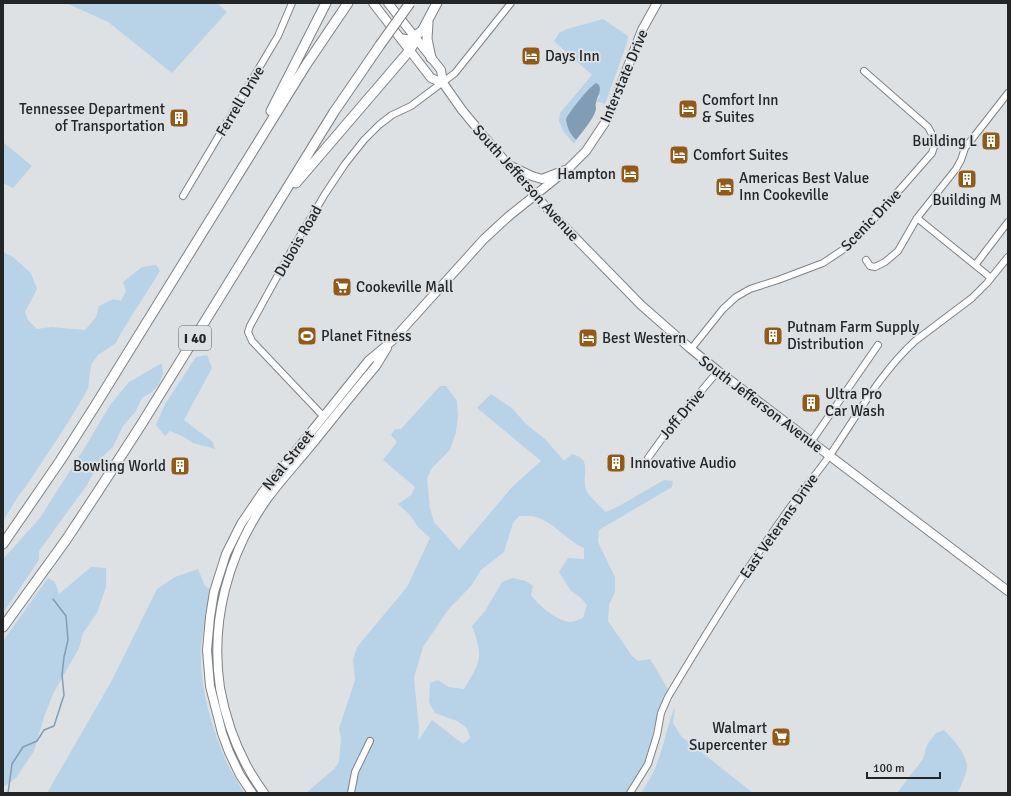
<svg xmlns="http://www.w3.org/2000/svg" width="1011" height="796" font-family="Signika,sans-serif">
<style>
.green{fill:#b8d2e8;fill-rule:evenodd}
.water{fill:#819db5}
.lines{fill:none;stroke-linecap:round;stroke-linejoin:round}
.stream{stroke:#819db5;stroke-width:1.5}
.minor-casing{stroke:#7f8285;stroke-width:8}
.major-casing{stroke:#7f8285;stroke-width:10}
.highway-casing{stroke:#7f8285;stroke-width:11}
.minor{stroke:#fff;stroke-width:6}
.major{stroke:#fff;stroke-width:8}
.highway{stroke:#fff;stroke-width:9}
.highway-bridge-casing{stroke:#7f8285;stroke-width:11;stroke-linecap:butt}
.highway-bridge{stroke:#fff;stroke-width:9}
.labels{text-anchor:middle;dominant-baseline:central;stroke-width:4;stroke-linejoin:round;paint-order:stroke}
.shield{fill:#dee1e4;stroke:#5c5d5f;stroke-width:1}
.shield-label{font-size:14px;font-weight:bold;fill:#242526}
.poi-label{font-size:15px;fill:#242526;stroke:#dee1e4;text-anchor:start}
.street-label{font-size:15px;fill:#242526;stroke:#dee1e4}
</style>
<rect width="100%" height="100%" fill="#dee1e4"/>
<path class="green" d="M66,3H217L227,12L172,73L108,22Z
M603,19L628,36L627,43L605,104L596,101L600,96L592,86L567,126L572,136L576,140L574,144L563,131L559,121L560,113L592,75L554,41L559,33L567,29Z
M3,142L32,166L13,188L3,183Z
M3,252L13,257L31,273L37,289L25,312L28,320L37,329L51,327L85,330L96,317L99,306L113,299L121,301L126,291L123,282L142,267L156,265L160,271L121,333L116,343L98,355L91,365L88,389L69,421L27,485L19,495L3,521Z
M207,355L212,368L184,420L213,442L215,449L193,443L182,436L170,431L165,436L156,425L165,404L196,357Z
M162,363L163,374L159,384L152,392L142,398L136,411L123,426L113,447L101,458L87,485L39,551V560L3,613V559L40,518L90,439L110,405L129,382Z
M440,386H446L457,401L458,416L456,432L450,450L432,468L427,478L430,508L434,522L459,550L512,487L541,461L477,408L491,394L513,409L525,423L545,439L564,461L572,454C596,460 578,478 588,493C593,500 600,506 606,512L619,506L664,480L673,481L672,487L599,530L598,542L615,577V592L609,605L608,621L632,656L638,661L650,659L668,689L661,703L656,719L649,753L643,767L627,793H306L334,769L339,762L341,739L339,728L355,680L353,660L357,647L407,587L430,538L418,527L410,515L398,504L411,495L415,487L383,460L397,442L391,435L395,429H401ZM519,516C523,516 528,516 532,516C551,519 567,541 584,548V559L568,558L559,572L571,591L581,598L587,605L583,618C580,619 574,622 571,622C558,622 538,605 531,595L533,586L526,581L513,578L502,582L485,611L472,626C475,635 480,647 479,657C478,668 469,680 464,689L449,687L438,680L430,683L429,702L435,713L457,721L467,728L470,738L463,744L432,720L418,741L419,728L414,678L423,647L448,610L471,586L481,570L504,552L513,523Z
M91,567L106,568V587L97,613L83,633L79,648L53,694L44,717L34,751L16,778L3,787V641L48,578L55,582L59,594Z
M198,569L205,586L211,590C207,609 203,628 201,648C199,686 211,725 226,761C231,772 238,782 244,793H47L111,682L157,589L175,577Z
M675,706L673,723L681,736L753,793H641C646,785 653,775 656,766C664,746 667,726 675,706Z
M944,730C952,738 964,751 967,764C968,771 961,787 957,793H897L923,759L927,745L936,733Z"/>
<path class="water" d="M596,83L599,85C602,93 597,95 596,103C595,105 596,107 596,109C594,119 582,132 576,140C570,134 567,128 566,119C570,111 588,88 596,83Z"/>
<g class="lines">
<path class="stream" d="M8,793L12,764L23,747L37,741L44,730L54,726L64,695L62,675L64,657L68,640L66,616L53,599"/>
<g class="minor-casing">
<path id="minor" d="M183,196L278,36L292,3
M917,218L991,278
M866,260L870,266L875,267L885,262L898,251L917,218L956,169L961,160L965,148L1008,93
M976,264L1008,222
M691,349L723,309L736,297L750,289L778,280L823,263L844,249L867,227L932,153C937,141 934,138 928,127L864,71
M324,417L252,341L248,332L250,326L294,246L325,194L345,164L364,140L379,125L392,115L411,106L455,73L511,3
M811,442L878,345
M648,458L666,433L718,371
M351,793L355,772L370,741
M630,793L648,764L657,735L661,713L668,697C705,635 744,572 786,513C800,493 816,475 830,455C857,416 880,373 915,341L972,298L987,283L1008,257"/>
</g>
<g class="major-casing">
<path id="major" d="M373,3L431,78L443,83
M388,3L441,70L443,83L462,110L491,145L553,215L641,305L691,349L718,371L1008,591
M511,166L532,176L542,179L565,170
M252,793L240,775L229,752L222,733L210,686L207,650L210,617L214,592L226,554L241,524L262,493L369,360L392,341L484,239L509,216L569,168L586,151L608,118L642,30L657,3
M264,793C241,762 227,726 220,688C210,621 228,554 267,499C280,481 295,465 309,448C331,421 353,393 376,366L387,348"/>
</g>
<g class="highway-casing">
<path id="highway" d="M428,22L427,39L431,58
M402,39L409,40L422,31L437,3
M271,111L326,3
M296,183L410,50L414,43V37
M3,544L60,461L95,406L306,65L348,3
M3,627L66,540L99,490L141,425L334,112L380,45"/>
</g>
<use href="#minor" class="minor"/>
<use href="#major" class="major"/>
<use href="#highway" class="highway"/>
<g class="highway-bridge-casing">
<path id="highway-bridge" d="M380,45L410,3"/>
</g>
<use href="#highway-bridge" class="highway-bridge"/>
</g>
<defs>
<g id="hotel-square" transform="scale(1)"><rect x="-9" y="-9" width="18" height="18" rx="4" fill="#935917" stroke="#dee1e4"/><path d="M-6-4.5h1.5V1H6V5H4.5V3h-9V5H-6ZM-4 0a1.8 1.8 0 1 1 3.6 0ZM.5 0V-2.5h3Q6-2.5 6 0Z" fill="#fff"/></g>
<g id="building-square" transform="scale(1)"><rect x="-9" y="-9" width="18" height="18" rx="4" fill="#935917" stroke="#dee1e4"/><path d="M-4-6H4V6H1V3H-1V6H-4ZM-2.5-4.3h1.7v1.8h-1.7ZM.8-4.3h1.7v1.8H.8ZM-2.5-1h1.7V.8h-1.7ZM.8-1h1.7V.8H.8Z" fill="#fff"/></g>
<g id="supermarket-square" transform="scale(1)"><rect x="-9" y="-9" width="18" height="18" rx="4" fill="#935917" stroke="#dee1e4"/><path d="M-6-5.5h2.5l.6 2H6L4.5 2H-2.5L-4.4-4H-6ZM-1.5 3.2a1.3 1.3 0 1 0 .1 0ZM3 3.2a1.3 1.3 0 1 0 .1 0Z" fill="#fff"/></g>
<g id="stadium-square" transform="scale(1)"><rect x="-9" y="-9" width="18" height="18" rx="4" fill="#935917" stroke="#dee1e4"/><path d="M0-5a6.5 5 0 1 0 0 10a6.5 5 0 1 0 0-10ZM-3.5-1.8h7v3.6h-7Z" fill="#fff"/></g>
</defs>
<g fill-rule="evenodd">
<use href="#hotel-square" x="531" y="56"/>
<use href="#hotel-square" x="688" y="109"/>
<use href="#building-square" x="179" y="118"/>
<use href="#building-square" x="991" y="141"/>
<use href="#hotel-square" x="679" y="155"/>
<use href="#hotel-square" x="630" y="174"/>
<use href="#building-square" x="967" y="179"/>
<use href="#hotel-square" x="725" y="187"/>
<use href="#supermarket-square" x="342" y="287"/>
<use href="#stadium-square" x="307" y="336"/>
<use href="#building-square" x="773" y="336"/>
<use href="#hotel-square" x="588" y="338"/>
<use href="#building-square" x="811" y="403"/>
<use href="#building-square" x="616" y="463"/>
<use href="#building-square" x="180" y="466"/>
<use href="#supermarket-square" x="781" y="737"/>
</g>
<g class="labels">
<rect class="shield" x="179" y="326" width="32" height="24" rx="3"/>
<g class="shield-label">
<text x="195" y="338">I 40</text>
</g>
<g class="poi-label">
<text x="545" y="56">Days Inn</text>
<text x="702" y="100">Comfort Inn<tspan x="702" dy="17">&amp; Suites</tspan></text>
<text x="165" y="109" text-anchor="end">Tennessee Department<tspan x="165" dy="17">of Transportation</tspan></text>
<text x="977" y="141" text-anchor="end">Building L</text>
<text x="693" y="155">Comfort Suites</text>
<text x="616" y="174" text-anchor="end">Hampton</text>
<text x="739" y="178">Americas Best Value<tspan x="739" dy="17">Inn Cookeville</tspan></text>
<text x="967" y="200" text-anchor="middle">Building M</text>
<text x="356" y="287">Cookeville Mall</text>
<text x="787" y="327">Putnam Farm Supply<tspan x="787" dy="17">Distribution</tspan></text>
<text x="321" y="336">Planet Fitness</text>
<text x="602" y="338">Best Western</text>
<text x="825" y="394">Ultra Pro<tspan x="825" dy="17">Car Wash</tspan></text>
<text x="630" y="463">Innovative Audio</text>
<text x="166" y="466" text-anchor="end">Bowling World</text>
<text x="767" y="728" text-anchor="end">Walmart<tspan x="767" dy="17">Supercenter</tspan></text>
</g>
<g class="street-label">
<text transform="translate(624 76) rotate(-67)">Interstate Drive</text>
<text transform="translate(240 101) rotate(-59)">Ferrell Drive</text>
<text transform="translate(526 183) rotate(48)">South Jefferson Avenue</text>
<text transform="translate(871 220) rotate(-46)">Scenic Drive</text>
<text transform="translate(298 241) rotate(-60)">Dubois Road</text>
<text transform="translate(761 404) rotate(37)">South Jefferson Avenue</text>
<text transform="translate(682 414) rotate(-50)">Joff Drive</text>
<text transform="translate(288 460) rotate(-51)">Neal Street</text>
<text transform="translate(779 526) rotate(-55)">East Veterans Drive</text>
</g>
</g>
<rect width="1011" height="796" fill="none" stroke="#242526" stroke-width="8"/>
<path d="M867 772v6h73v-6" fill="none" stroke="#242526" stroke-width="2"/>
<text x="873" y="772" font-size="12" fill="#242526" stroke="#dee1e4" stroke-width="3" paint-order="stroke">100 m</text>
</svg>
